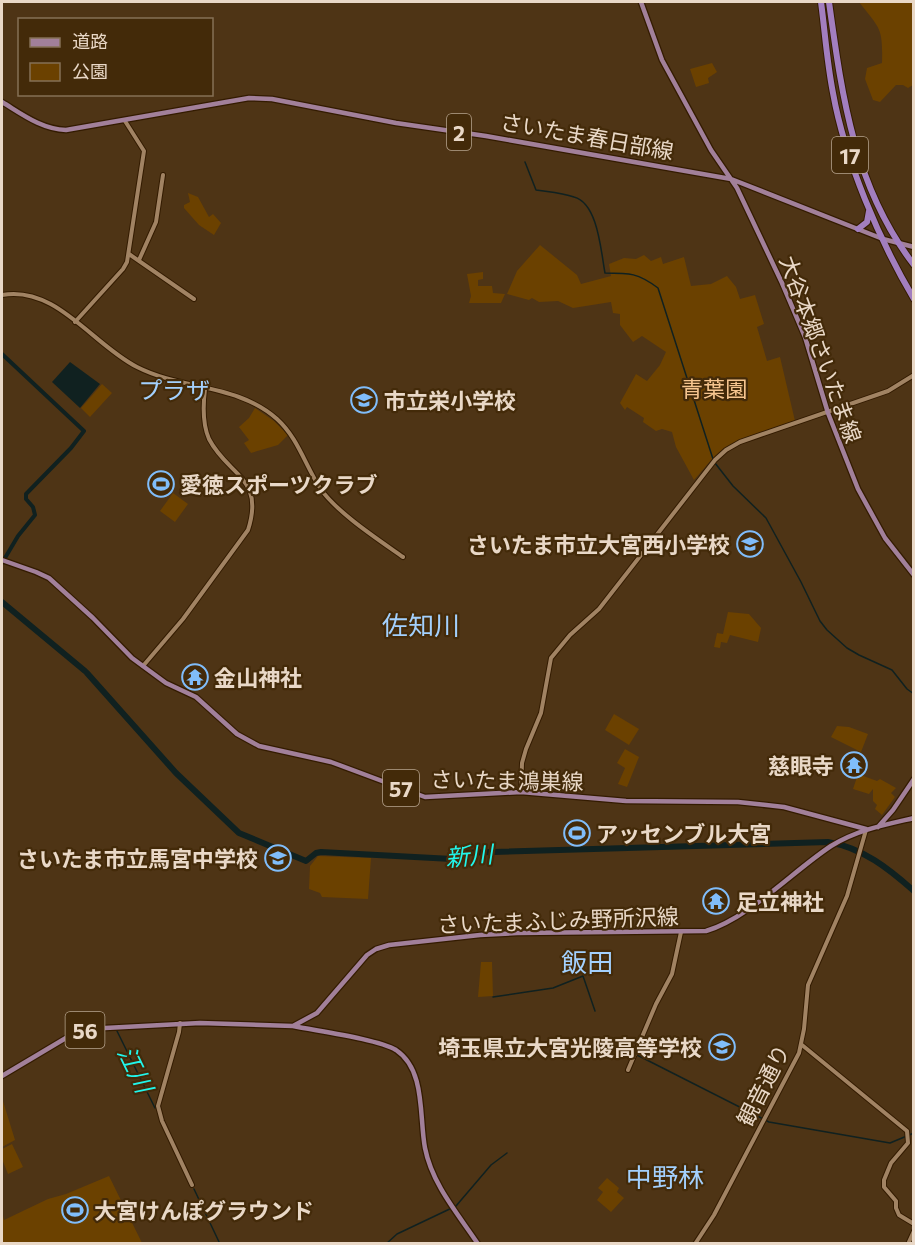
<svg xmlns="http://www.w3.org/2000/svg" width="915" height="1245" font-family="Commissioner,'Noto Sans JP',sans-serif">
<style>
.green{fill:#6b4100}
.water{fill:#102120}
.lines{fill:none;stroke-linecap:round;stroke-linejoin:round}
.stream{stroke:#102120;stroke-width:1.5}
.canal{stroke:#102120;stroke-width:4}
.river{stroke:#102120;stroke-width:6}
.minor-casing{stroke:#331b00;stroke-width:6}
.major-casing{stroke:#331b00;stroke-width:7}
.highway-casing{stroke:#331b00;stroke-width:8}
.minor{stroke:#a18363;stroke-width:4}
.major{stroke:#a2809a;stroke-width:4.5}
.highway{stroke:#a27ebf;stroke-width:6}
.labels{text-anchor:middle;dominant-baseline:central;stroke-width:4.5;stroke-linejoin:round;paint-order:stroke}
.shield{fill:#432a09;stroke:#b7a48e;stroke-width:1.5}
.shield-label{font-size:21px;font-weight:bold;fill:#e9d8c7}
.street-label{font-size:22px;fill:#e9d8c7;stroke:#432a09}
.park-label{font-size:22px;fill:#f6c58f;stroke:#432a09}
.poi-label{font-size:22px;font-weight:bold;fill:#e9d8c7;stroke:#432a09;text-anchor:start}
.neighbourhood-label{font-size:24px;fill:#a3d0fd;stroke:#432a09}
.water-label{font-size:24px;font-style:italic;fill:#21f6ec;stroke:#432a09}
.quarter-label{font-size:26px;fill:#a3d0fd;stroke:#432a09}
</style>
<rect width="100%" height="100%" fill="#4e3415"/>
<path class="green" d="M859,2H913V85L908,88L903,85H896L880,102L873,100L865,79L867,68L882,63C883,27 880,29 859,2Z
M712,63L717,72L708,78L709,83L696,87L690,69Z
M188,193L198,197L209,217L213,214L221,223L214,235L199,225L184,208V205L190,202Z
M540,245L577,275L581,284L611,276L609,264L624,258L636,259L644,255L651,261L661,257L663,264L684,257L691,286L711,284L727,276L736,287L740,299L755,295L764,324L757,327L767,361L780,357L795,421L734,443L712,459L694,480L676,447L672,432L662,429L656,431L643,422L644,418L627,407L625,410L620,403L636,374L647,381L660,365L666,352L642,336L633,342L620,325V314L613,313L611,302L573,308L558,301L539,302L532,298L529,300L507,294L517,271Z
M483,272V279L478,280V286H492L493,293L505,294L501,303H469L471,296L467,274Z
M102,384L112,393L90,417L81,408Z
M255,408L274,421L288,435L278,445L251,453L244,443L249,440L239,427L249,418Z
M173,493L188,504L175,522L160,511Z
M728,612L749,614L761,628L758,642L730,635L727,643L721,642L720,648L714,647L717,633L723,634Z
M614,714L639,729L629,745L605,730Z
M837,726L849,727L868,734L861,752L831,737Z
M625,749L639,757L627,787L618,784L625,768L617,763Z
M858,774L877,781L880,779L896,788L891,793L895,797L882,815L875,809L877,805L873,801V789L869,794L853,789Z
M318,856L371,858L368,899L322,897L320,893L309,889L310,866Z
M481,962H492L493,996L478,997Z
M2,1098L15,1140L2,1147Z
M12,1144L23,1167L8,1174L2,1159V1149Z
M109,1176L142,1243H2V1212L4,1220L48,1199L66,1194Z
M607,1178L619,1188L617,1192L624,1198L611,1212L597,1200L603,1192L598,1188Z"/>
<path class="water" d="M70,362L100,384L80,408L52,382Z"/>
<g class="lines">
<path class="stream" d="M525,162L536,190C549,192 562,193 574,197C598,203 601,252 605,273C630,273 638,273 658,288L713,459
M715,463L733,486L766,518L801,582L820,621L827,630L847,648L859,655L892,670L907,689L914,694
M493,997L553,988L583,976L595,1011
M117,1031L155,1108
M637,1055L769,1122L890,1143L914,1133
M194,1189L220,1244
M386,1244L397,1234L456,1206L491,1165L507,1153"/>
<path class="canal" d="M2,354L84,431L71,448L26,494V499L33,507L35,515L18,536L2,563"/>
<path class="river" d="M2,602L85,671
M87,673L176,773L239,833L306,861L316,853L321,852L452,859L461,853L828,842C863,848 888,868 914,891"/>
<g class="minor-casing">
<path id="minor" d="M129,254L194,299
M139,260L156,222L163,175
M2,295C56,285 93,345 137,367C182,390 238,384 277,419C298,438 305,465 320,488C336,512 379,540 403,557
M75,322L123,269L127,262L144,151L125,121
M143,666L183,619L248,530C265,477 228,476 209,439C202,423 203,405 205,389
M521,792L522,763L526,749L541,713L551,658L570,635L599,609L715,460L726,450L740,442L888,391L914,375
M180,1023L179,1032L158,1106L162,1121L192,1185
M802,1045L907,1131L908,1143L891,1163L884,1180V1187L896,1201V1208L899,1215L914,1224
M628,1070L656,1004L672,974L681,932
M695,1244L714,1215L799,1053L804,1029L808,985L847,896L866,830
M908,1244L914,1231"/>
</g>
<g class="major-casing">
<path id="major" d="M641,2L662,60L711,150L737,188L782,283L805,337L828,413L858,489L885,538L914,575
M2,102C22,114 41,129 66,130L249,98L272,99L396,123L486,136L731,179L883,239L914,247
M2,560L36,572L49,578L93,618L132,658L166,683L196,697L237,734L259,746L331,762L425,797L521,792L626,801L738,802L784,807L866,829
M878,827L893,810L914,779
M293,1026C317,1031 378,1039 396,1050C426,1070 419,1117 425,1148C432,1184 458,1214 478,1244
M2,1076L76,1032L86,1029L200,1023L293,1026L317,1013L367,955L376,949L389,945L480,935L517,933L706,931C749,918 793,871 831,846C857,830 884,825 914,818"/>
</g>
<g class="highway-casing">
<path id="highway" d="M821,2C825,32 827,63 833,93C845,160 879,240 914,299
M829,2C842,96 854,187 914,265
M858,229L867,222L869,211"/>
</g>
<use href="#minor" class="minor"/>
<use href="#major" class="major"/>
<use href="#highway" class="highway"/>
</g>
<defs>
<g id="school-ring" transform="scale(1.35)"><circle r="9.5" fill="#432a09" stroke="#80bdfa" stroke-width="1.5"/><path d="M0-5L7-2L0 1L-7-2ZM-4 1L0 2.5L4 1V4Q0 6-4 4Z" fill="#80bdfa"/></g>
<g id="stadium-ring" transform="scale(1.35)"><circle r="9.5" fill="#432a09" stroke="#80bdfa" stroke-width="1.5"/><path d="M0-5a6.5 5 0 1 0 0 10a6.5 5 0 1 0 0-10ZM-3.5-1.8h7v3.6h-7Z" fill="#80bdfa"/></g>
<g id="temple-ring" transform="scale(1.35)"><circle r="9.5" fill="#432a09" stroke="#80bdfa" stroke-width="1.5"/><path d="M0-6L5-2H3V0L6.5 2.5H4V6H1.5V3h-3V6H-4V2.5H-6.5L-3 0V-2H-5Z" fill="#80bdfa"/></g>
</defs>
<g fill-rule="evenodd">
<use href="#school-ring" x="364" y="400"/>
<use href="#stadium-ring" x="161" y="484"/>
<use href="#school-ring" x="750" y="544"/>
<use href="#temple-ring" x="195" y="677"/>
<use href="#temple-ring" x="854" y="765"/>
<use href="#stadium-ring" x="577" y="833"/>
<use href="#school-ring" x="278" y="858"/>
<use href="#temple-ring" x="716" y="901"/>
<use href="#school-ring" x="722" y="1047"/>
<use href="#stadium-ring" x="75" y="1210"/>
</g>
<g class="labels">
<g class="shield">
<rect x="447" y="114" width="24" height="36" rx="4.5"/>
<rect x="832" y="137" width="36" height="36" rx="4.5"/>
<rect x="383" y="770" width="36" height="36" rx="4.5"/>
<rect x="65.5" y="1012" width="39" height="36" rx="4.5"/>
</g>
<g class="shield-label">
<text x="459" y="132">2</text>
<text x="850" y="155">17</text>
<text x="401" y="788">57</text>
<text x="85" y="1030">56</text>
</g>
<g class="street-label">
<text transform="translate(587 136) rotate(10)">さいたま春日部線</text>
<text transform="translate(821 349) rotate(70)">大谷本郷さいたま線</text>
<text transform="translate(507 780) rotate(1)">さいたま鴻巣線</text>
<text transform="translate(558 920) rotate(-2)">さいたまふじみ野所沢線</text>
<text transform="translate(763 1085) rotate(-63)">観音通り</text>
</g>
<g class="park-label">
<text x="714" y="388">青葉園</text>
</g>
<g class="poi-label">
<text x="384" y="400">市立栄小学校</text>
<text x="180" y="484">愛徳スポーツクラブ</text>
<text x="730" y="544" text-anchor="end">さいたま市立大宮西小学校</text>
<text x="214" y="677">金山神社</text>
<text x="834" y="765" text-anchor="end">慈眼寺</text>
<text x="596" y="833">アッセンブル大宮</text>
<text x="258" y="858" text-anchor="end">さいたま市立馬宮中学校</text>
<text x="736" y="901">足立神社</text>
<text x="702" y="1047" text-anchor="end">埼玉県立大宮光陵高等学校</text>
<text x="94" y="1210">大宮けんぽグラウンド</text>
</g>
<g class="neighbourhood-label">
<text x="174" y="389">プラザ</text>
</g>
<g class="water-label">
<text transform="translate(469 855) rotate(-5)">新川</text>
<text transform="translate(136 1069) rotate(64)">江川</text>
</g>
<g class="quarter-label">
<text x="421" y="624">佐知川</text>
<text x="587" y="961">飯田</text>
<text x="665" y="1176">中野林</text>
</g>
</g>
<rect width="915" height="1245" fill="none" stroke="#e9d8c7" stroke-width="6"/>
<rect x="18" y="18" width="195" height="78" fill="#432a09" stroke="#857055" stroke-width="1.5"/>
<rect x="30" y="38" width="30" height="9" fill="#a2809a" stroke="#857055" stroke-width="1.5"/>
<text x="72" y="48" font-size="18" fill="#e9d8c7">道路</text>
<rect x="30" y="63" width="30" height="18" fill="#6b4100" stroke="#857055" stroke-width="1.5"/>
<text x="72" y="78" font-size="18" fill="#e9d8c7">公園</text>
</svg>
